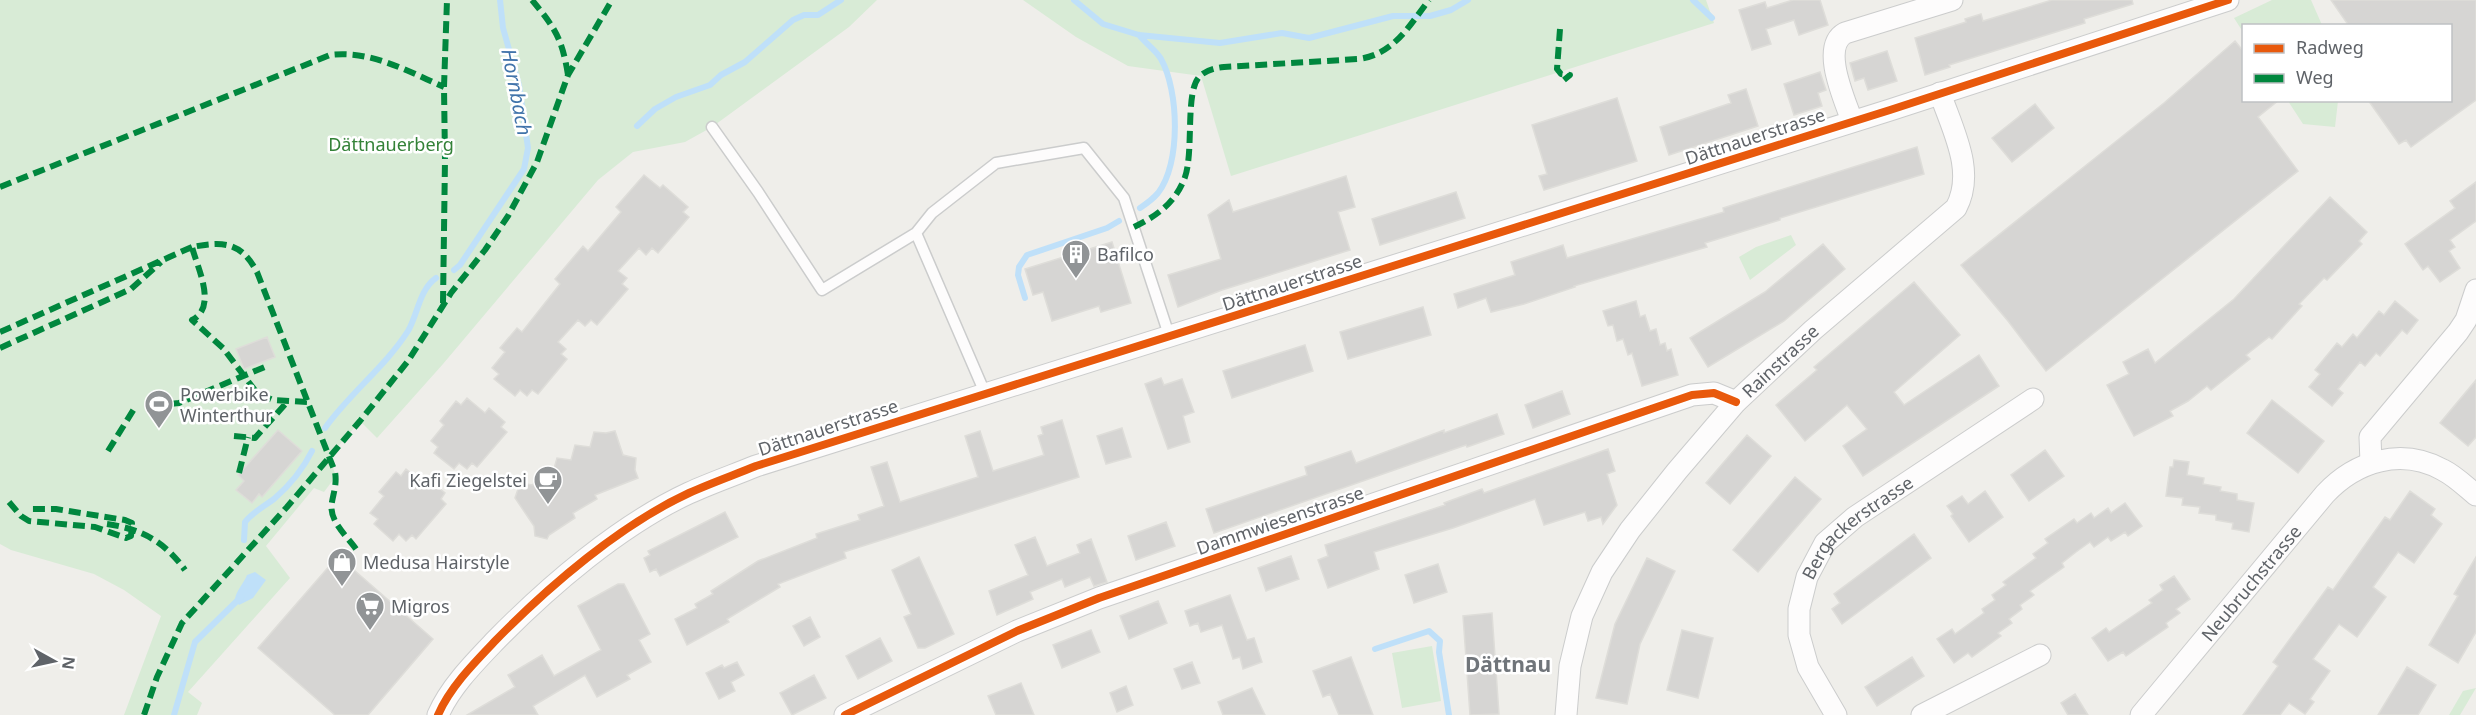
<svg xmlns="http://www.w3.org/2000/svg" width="2476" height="715" font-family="'Noto Sans',sans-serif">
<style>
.green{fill:#d8ebd6}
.water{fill:#bfe0f9}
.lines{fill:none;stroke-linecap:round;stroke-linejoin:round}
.stream{stroke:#bfe0f9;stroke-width:6}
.building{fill:#d6d5d3;stroke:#deddd9;stroke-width:1.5}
.lane-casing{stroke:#cbcccc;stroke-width:13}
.street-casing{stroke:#cbcccc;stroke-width:23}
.lane{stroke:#fdfcfc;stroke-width:10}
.street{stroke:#fdfcfc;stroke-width:21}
.quiet{stroke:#00873e;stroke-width:6;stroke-dasharray:12 6;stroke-linecap:butt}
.cycleway-casing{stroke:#fff;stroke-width:11}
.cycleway{stroke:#e8590c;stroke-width:8}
.labels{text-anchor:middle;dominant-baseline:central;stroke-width:5;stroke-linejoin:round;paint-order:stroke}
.street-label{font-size:18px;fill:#5f6368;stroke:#fff}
.park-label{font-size:18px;fill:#348238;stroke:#fff}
.poi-label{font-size:18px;fill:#5f6368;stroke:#fff;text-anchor:start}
.water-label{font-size:20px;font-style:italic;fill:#4174aa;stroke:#fff}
.quarter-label{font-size:21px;font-weight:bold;fill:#70757a;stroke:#fff}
</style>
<rect width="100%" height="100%" fill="#efeeea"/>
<path class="green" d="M0,0H877L849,27L712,127L685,142L633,152L598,180L443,364L377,438L360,421L329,457L336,476L324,492L314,488L266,546L290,578L188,692L202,703L197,715H124L161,616L124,590L94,574L11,550L0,544Z
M1023,0H1706L1714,23L1231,176L1201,76L1128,66L1076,37Z
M2272,0H2311L2322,25L2244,26L2243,32L2234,18Z
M2288,101H2338L2335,127L2303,124Z
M1791,235L1796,245L1750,280L1739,257L1756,247Z
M1432,646L1441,701L1402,708L1392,653Z
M2476,688L2460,715H2449L2463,691Z"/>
<path class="water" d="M255,572L266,580L253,598L239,605L235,599C236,591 244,583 247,575Z"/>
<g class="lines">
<path class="stream" d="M1074,0L1103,24L1139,35L1220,43L1282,33L1309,38L1393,16H1430L1451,10L1468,0
M1693,0L1712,18
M1139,35C1145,43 1156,50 1161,59C1179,91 1181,164 1158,193C1153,199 1146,204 1140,208
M637,126L655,109L676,97L710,85L721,75L745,62L793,20L804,15H818L841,0
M454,270L460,265L524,169L528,148L519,85L503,28L500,0
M1025,298L1018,275L1019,267L1027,255L1107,228L1119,221
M325,428C350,393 385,367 408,331C418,314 419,290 436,278
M244,540L245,522C253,512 263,507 274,499C289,486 303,469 312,451
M1375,649L1429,631L1440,641L1439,652L1449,715
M174,715L195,642L241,597"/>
</g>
<path class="building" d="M1793,0H1820L1828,25L1799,35L1794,20L1766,29L1771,44L1752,50L1739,10L1765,2L1767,8Z
M2052,0H2132L2133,4L2084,19L2085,23L1949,65L1950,67L1925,75L1915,38L1966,22L1965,19L1981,14L1983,21Z
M2331,0H2476V100L2411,147L2406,140L2399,144L2368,100H2451V26H2349Z
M2235,41L2244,52V100H2279L2258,117L2298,171L2046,371L2008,321L1961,265L2164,103Z
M1887,51L1897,81L1868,90L1864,78L1855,81L1850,63Z
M1820,72L1826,90L1818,93L1822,106L1794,115L1784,84Z
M1746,89L1758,126L1669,155L1660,127L1731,103L1728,95Z
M1617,98L1637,161L1544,190L1539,176L1547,174L1532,125Z
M2035,104L2054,128L2012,162L1992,138Z
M1917,147L1924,174L1780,218V220L1705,243L1707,247L1574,286L1575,287L1524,304L1491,312L1486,298L1458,308L1454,294L1515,275L1511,262L1563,245L1567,258L1724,212L1723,208Z
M644,175L660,188L663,185L688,207L683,212L689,217L658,253L652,248L646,255L639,248L618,271L627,278L622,284L628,289L597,325L591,320L585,326L578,320L558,342L566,349L561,354L567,359L538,394L532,390L527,396L520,390L515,396L494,379L499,374L492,368L505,352L500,348L517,328L522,332L560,284L555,279L583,246L588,251L621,212L616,207Z
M1346,176L1355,207L1338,212L1350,250L1222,290L1178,307L1168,275L1221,259L1208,215L1229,200L1233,212Z
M2476,182V221L2450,240L2455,247L2449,251L2460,268L2440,282L2428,266L2423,270L2405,244L2455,208L2450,201Z
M1456,192L1465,218L1380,245L1372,219Z
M2330,197L2367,232L2359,241L2362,244L2327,280L2324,278L2299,304L2302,306L2272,339L2269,337L2246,355L2250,359L2211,390L2207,386L2188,401L2170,411L2173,416L2134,436L2107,385L2129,374L2123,362L2148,349L2155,363L2234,299Z
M1112,242L1131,303L1101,312L1099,306L1052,321L1043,292L1033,295L1025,269Z
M1823,244L1845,269L1784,321L1708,367L1690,338L1765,292Z
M1914,282L1960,335L1894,392L1904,405L1979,355L1999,386L1863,476L1843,446L1867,429L1847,405L1805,441L1776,405L1817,370L1814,367Z
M1636,301L1640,317L1645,315L1650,331L1656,329L1660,345L1665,343L1667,351L1671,349L1678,375L1642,386L1632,353L1628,355L1623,339L1617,341L1613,325L1608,326L1603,311Z
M2395,301L2418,320L2407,334L2402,330L2380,356L2376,353L2365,366L2360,362L2338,389L2343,393L2332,406L2309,387L2320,374L2315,370L2337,343L2342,347L2353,334L2357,338L2379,311L2384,315Z
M1423,307L1431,335L1348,359L1340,332Z
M267,337L275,357L244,369L236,349Z
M1305,345L1313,371L1232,398L1223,371Z
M1161,378L1164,385L1182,379L1194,412L1183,416L1190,442L1168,449L1145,384Z
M2476,380V437L2468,446L2440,423Z
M1562,391L1570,414L1533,428L1525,405Z
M467,398L485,413L489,408L505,422L501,427L507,432L477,467L472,463L467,469L459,463L454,469L434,453L438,447L431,441L444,425L440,421L456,401L461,405Z
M2272,400L2324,441L2298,473L2247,433Z
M1497,414L1504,434L1467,447L1466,445L1214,533L1206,509L1307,475L1305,467L1351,451L1356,463L1444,430V433Z
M1062,420L1079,477L844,552L846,558L778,584L780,587L727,619L729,622L687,645L675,619L697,608L695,604L713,594L711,591L758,561L817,538L816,534L860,520L858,515L884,506L871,467L887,462L900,502L978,477L965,436L980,431L993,471L1044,455L1038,436L1043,434L1041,427Z
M1122,428L1131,457L1106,464L1097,436Z
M278,430L302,451L262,497L259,494L252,503L236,490L244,481L238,475Z
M615,431L623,455L636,458L635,470L638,478L595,495L597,499L573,513L575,518L549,535L547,539L535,536L534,526L515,498L520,483L533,485L538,470L553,472L557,458L571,460L575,445L590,447L594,432L606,433Z
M1747,435L1771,456L1730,504L1706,483Z
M1608,449L1615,471L1607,474L1617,505L1603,524L1601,517L1588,521L1585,512L1544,525L1535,499L1453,528L1374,552L1379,569L1328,588L1318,560L1328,556L1325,545L1445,505L1444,503L1482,489L1484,493Z
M2045,450L2064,476L2029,501L2011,475Z
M2174,460L2189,462L2187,475L2204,478L2203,484L2221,487L2220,491L2237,494V500L2254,503L2249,532L2232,529L2233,523L2216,520V515L2199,513L2200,507L2182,505L2183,498L2166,496L2170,467H2173Z
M406,469L424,484L428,479L445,493L441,499L446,504L416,539L412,535L406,541L399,534L393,541L374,524L378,519L370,513L384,496L379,492L396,472L401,476Z
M1795,477L1821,499L1758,572L1733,550Z
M1985,491L2003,517L1969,542L1951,516L1953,514L1947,506L1962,496L1968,504Z
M2410,491L2435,509L2431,515L2442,524L2414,563L2398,552L2373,587L2386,597L2357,637L2339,624L2313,659L2330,671L2310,699L2314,702L2305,714L2289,703L2280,715H2243L2278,666L2273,662L2328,587L2333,590L2385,517L2390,520Z
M2125,503L2142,526L2128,536L2125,532L2111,541L2108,537L2094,547L2090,542L2076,552L2062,563L2064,567L2030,591L2034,595L2020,605L2022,609L2009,619L2012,623L1998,633L2001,636L1972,657L1968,653L1954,663L1937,639L1952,629L1955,634L1984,613L1982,609L1995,600L1992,595L2006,585L2003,582L2036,558L2033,554L2048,543L2045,539L2074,519L2077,523L2091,513L2094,518L2108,508L2111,513Z
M725,512L738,537L660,576L656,569L650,572L644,558L650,555L648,551Z
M1166,522L1175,546L1136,560L1128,536Z
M1914,534L1931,558L1842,624L1832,609L1840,603L1834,594Z
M1035,537L1047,566L1080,553L1077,545L1091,539L1107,582L1094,586L1090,577L1065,587L1062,579L1030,592L1033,599L997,615L989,591L1028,575L1015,545Z
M338,556L433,639L368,715H335L258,648Z
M1291,556L1299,579L1266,591L1258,568Z
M919,557L954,634L925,648H918L904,617L911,614L892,570Z
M2476,557V632L2458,663L2429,645L2458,596L2454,594Z
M1647,558L1675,571L1640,644L1627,704L1596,698L1615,624Z
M1438,564L1447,592L1414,603L1405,575Z
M2174,576L2190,599L2176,609L2180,613L2166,623L2168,627L2126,656L2123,652L2108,661L2092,638L2106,628L2109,632L2152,603L2149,600L2163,590L2160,585Z
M618,584H624L650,634L639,640L651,662L627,675L630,679L597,697L585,675L533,706L538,715H467L515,687L508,675L542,655L554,676L601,650L578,606Z
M1230,595L1247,640L1254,638L1262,662L1243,669L1240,657L1233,659L1222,625L1201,632L1198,623L1190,626L1185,611Z
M1158,601L1167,623L1129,639L1120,616Z
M1492,613L1499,714L1470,715L1463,616Z
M810,617L820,637L804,646L793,626Z
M1091,630L1100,652L1062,668L1053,645Z
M1682,630L1713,638L1698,698L1667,690Z
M880,638L892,661L858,679L846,656Z
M1351,657L1373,715H1339L1330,694L1323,697L1313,671Z
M1912,657L1924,676L1877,706L1865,687Z
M737,662L744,675L731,682L735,691L719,699L706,673L722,665L724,668Z
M1192,662L1200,683L1182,689L1174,669Z
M2407,667L2436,685L2418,715H2378Z
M814,675L826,698L792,715L780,693Z
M1021,683L1034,715H996L988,696Z
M1126,686L1133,705L1117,712L1110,693Z
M1252,688L1265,715H1223L1218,702Z
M2075,694L2088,715H2068L2061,703Z"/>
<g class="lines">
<g class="lane-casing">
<path id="lane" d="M712,127L758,192L822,290L916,233L932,213L996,163L1084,148L1124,198L1169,335
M916,233L985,393"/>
</g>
<g class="street-casing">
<g id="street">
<path d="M1852,121C1845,100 1820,47 1845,33L1952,0"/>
<path d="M2371,463L2370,437L2458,332L2466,320L2476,290"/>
<path d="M438,715C450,687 475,662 496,640C549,586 620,525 689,493C711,483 734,475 756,466L1890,110L2228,0"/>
<path d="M845,715L1017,631L1099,598L1692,395L1714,393L1736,402"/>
<path id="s1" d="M1566,715L1570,666L1582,616L1602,572L1630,530L1677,471L1736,402L1813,330L1956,208C1976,171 1952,129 1940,93"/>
<path id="s2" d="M1836,715L1808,667L1799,635V609L1807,577L1825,543L1855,517L2033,399"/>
<path d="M1922,715L2040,655"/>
<path id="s3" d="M2141,715L2325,494C2356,461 2401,447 2443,470C2455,476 2465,486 2476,495"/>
</g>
</g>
<use href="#lane" class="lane"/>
<use href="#street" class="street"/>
<path class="quiet" d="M532,0C555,28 562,38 568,75
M1560,29L1557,69L1561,74L1570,75L1564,80
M0,187L330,55C371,50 407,71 444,87
M1134,227C1157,216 1176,202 1185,177C1194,151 1185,93 1199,77C1206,70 1215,68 1224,67L1359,59C1394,54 1409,26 1429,0
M443,303L445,159L444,87L447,0
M0,332L192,247
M0,348L131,289L161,262
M152,400L169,404L179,403L267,366
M307,402L273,400L257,393L223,348L192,320C218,307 197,267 192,247C224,241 241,242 257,272L335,472C337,483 334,491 332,502C328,520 346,535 356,549
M234,436L255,438L288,401
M108,451L134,409
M239,473L248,437
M9,502L21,516L29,521L95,527L126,538L131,536L132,523L125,520L56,509H30
M107,524C142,529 165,542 185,570
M144,715L157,677L182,623L287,507L360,421L408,361L451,293L485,250L508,216L537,162L568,75L612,0"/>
<g class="cycleway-casing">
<path id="cycleway" d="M438,715C450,687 475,662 496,640C549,586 620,525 689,493C711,483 734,475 756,466L1890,110L2228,0
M845,715L1017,631L1099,598L1692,395L1714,393L1736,402"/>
</g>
<use href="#cycleway" class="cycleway"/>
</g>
<defs>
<g id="building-pin" transform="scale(1.5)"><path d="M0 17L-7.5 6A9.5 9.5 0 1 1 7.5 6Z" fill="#919496" stroke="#fff"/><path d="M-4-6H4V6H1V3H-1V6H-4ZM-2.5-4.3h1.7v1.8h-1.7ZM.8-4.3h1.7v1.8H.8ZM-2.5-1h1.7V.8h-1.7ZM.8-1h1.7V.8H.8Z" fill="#fff"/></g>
<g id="stadium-pin" transform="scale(1.5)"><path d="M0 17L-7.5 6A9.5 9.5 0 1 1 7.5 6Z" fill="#919496" stroke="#fff"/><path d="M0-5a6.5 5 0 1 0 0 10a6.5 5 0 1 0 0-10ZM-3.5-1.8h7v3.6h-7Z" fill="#fff"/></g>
<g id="cafe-pin" transform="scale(1.5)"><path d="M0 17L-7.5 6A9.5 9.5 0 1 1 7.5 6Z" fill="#919496" stroke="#fff"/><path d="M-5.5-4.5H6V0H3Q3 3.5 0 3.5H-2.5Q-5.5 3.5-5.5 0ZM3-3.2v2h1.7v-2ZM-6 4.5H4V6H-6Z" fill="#fff"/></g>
<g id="shop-pin" transform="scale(1.5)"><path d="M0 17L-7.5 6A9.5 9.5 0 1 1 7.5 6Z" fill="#919496" stroke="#fff"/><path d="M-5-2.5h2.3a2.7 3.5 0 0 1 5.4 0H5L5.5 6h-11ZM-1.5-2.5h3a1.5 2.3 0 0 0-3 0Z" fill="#fff"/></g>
<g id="supermarket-pin" transform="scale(1.5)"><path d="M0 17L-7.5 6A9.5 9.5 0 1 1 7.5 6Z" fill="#919496" stroke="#fff"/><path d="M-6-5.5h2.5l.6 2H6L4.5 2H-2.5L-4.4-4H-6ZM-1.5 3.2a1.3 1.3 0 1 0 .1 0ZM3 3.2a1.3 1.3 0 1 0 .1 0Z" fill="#fff"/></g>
</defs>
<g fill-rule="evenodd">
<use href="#building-pin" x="1076" y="254"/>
<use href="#stadium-pin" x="159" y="404"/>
<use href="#cafe-pin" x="548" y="480"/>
<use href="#shop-pin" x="342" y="562"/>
<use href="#supermarket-pin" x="370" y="606"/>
</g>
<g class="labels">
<g class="street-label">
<text transform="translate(1755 136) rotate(-18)">Dättnauerstrasse</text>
<text transform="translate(1292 282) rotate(-18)">Dättnauerstrasse</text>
<text stroke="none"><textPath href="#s1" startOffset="426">Rainstrasse</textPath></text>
<text transform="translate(828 427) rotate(-18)">Dättnauerstrasse</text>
<text transform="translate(1280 520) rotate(-19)">Dammwiesenstrasse</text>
<text stroke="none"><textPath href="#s2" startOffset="220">Bergackerstrasse</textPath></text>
<text stroke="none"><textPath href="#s3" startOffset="172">Neubruchstrasse</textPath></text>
</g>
<g class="park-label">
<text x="391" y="144">Dättnauerberg</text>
</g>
<g class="poi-label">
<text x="1097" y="254">Bafilco</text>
<text x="180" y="394">Powerbike<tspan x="180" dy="21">Winterthur</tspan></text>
<text x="527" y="480" text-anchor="end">Kafi Ziegelstei</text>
<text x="363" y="562">Medusa Hairstyle</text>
<text x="391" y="606">Migros</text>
</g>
<g class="water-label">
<text transform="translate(517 92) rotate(79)">Hornbach</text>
</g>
<g class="quarter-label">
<text x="1508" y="664">Dättnau</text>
</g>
</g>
<rect x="2242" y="24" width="210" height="78" fill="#ffffff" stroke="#bfc1c3" stroke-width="1.5"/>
<rect x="2254" y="44" width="30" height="9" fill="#e8590c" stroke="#bfc1c3" stroke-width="1.5"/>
<text x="2296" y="54" font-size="18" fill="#5f6368">Radweg</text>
<rect x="2254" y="74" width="30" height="9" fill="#00873e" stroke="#bfc1c3" stroke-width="1.5"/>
<text x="2296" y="84" font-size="18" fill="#5f6368">Weg</text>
<g transform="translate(54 661) rotate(98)" stroke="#ffffff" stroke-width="4.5" paint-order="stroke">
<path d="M0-4.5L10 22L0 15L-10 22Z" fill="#5f6368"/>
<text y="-9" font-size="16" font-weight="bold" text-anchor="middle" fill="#5f6368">N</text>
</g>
</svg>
